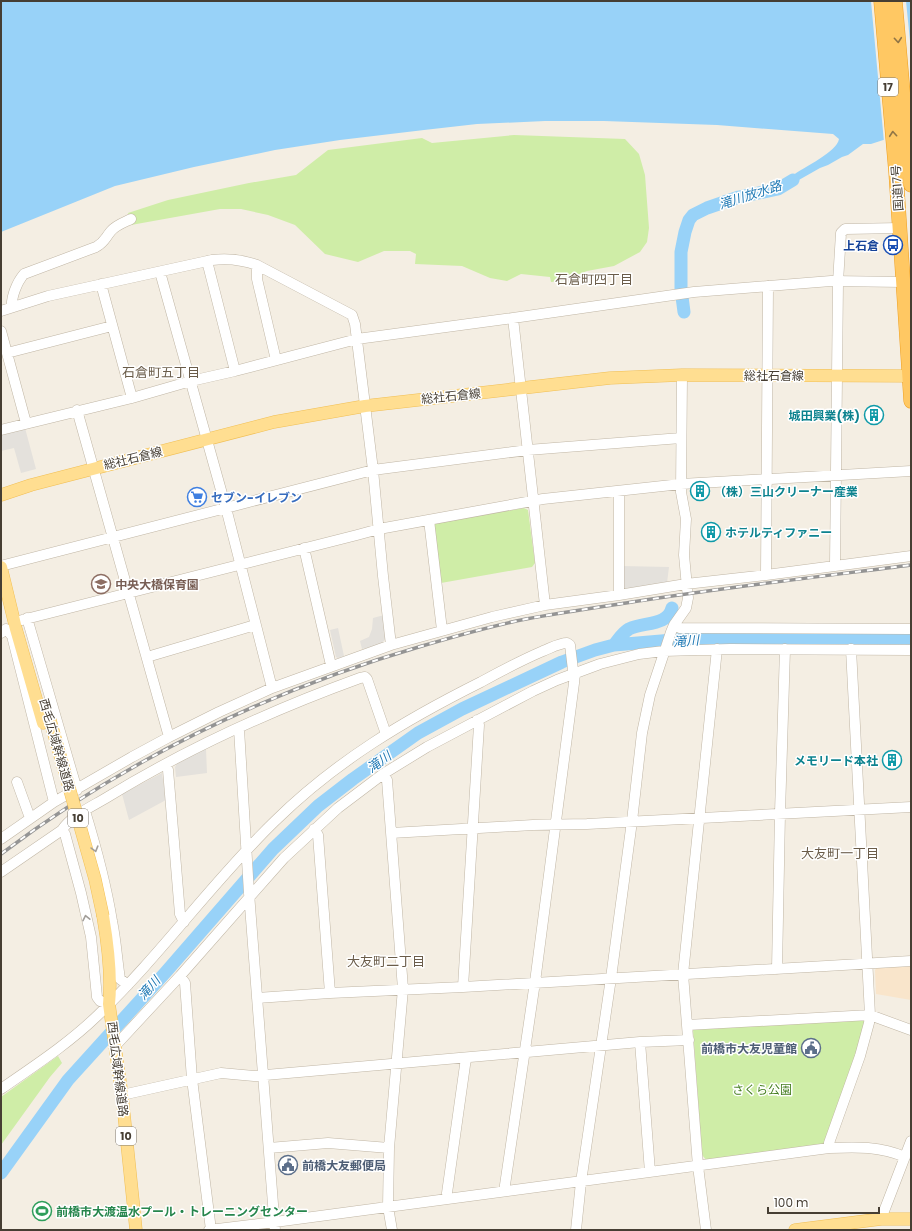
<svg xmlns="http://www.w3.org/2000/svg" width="912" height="1231" font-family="Poppins,'Noto Sans JP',sans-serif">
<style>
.commercial{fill:#f9e5cb}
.green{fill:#cfeda7}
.parking{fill:#e4e1dc}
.water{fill:#98d2f8}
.pier{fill:#f4eee3}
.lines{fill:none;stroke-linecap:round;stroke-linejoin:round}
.river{stroke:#98d2f8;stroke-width:13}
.minor-casing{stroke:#c0b6a5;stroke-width:11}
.major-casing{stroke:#f1bf54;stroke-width:13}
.highway-casing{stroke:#efa022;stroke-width:15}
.minor{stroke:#fff;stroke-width:10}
.major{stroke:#ffde91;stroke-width:12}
.highway{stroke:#ffc863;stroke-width:14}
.rail-casing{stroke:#949494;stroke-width:3.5}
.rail{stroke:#fff;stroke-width:2;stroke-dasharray:6;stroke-linecap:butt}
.major-bridge-casing{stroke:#f1bf54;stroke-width:13;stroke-linecap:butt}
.major-bridge{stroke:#ffde91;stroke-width:12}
.oneway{stroke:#907546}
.oneway2{stroke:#a29e99}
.labels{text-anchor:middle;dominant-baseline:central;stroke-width:3;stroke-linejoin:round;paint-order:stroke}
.shield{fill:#fff;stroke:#7e7870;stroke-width:1}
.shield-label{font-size:11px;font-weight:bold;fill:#463e33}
.street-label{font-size:12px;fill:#463e33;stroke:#fff}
.transit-label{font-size:12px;font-weight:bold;fill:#164399;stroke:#fff;text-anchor:end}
.culture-label{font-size:12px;font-weight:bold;fill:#0d838f;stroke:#fff;text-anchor:end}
.shop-label{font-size:12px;font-weight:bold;fill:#366cbe;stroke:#fff;text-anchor:start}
.education-label{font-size:12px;font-weight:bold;fill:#785e54;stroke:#fff;text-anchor:start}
.service-label{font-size:12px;font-weight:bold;fill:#4e5e75;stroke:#fff;text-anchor:end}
.park-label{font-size:12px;fill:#457e20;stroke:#fff}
.leisure-label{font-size:12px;font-weight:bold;fill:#27864d;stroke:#fff;text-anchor:start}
.water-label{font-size:13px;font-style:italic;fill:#1f79b5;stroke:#fff}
.neighbourhood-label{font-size:13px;fill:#6a5c49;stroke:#fff}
</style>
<rect width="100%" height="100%" fill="#f4eee3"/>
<path class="commercial" d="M911,964V1000L876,994L875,970L878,966Z"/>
<path class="green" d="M514,135L625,139L639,154L645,175L649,228L647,242L640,252L614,266L587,271L563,281L551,282L550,277L521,274L507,281L490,278L462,266L415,264L416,254L410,251H384L358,262L325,254L295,225L268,215L241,209H220L131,225L128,213L168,200L249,183L296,175L328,150L422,138L432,143Z
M524,508L528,510L535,563L532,567L441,583L433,527L435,523Z
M863,1019L866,1022L864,1030L826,1142L823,1146L708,1162L702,1155L693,1030L698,1027Z
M58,1056L62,1063L50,1077L1,1145V1097Z"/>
<path class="parking" d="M25,428L36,469L21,473L14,448L1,451V434Z
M621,566L669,567L667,583L623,590Z
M384,615L386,637L384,641L377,646L362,649L360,641L369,637L372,629L373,618Z
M338,628L344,656L338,658L336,657L330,630Z
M206,749L207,773L176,777L175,767L178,762Z
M162,773L166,800L129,820L122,794Z"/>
<path class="water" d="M1,1H911V131L871,144H863L848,155L842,157L828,165L820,168L783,189H778C782,184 787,180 792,176C804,167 837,152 839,139L833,134L717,125L604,121H545L477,124L424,130L340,140L275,150L194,167L115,186L1,232Z"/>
<path class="pier" d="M871,1H886L898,137L884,142Z
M888,1H906L911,51V133Z"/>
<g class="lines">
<path class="river" d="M684,312L681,289V252L685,232L689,220L693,215L707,208L739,197L778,189L793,180
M614,645C619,639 622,633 629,629C643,622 668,626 672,608
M1,1173L68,1080L165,973L273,849L318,806L353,779L418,733L462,709L562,662L595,650L614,645L673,640L714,639L911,638"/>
<g class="minor-casing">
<path id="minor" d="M207,261L235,371
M257,265V279L276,360
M160,272L226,508L272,688
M101,284L132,398
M12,307C11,297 17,282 24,274L96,247C105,242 105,238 111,231C116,225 125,222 131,219
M1,311L48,296L212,260C227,258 243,260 257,265L352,315L355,324L373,470L383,576L391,645
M513,318L545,605
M1,331L26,423
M7,353L112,326
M77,410L169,737
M1,430L132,398L191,381L235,371L357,339L513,318L694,292L831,281L903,282
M429,520L442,630
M304,548L330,661L332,666
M835,565L838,282L841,233L845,229L900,228
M1,566L373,470L528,450L681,438
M766,575L768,286
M619,595V491
M27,618L77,790
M22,620L357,535L379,529L543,499L681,484L911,471
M674,625L680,628L911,629
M1,633L6,629L12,636L54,802
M147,657L255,625
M239,729L249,893L275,1230
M166,764L168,770L180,914L184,922
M383,774L387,780L403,989L389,1148L388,1207L392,1230
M17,782L30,818
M85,811C96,847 106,884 112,921C116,940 117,960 120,979L128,985
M314,829L318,835L330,993
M62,830L65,834L81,893L91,937L97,997L100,1001L109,1004
M391,833L533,825L587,824L911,807
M1,839L54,802L132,757L169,737L219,712L272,688L391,645L492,617L545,605L619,595L686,584L766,575L911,556
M1,872L62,830C71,816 91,807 106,798C186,749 272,710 360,678L365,677L367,679L386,734
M777,969L780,813L785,649
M180,976L185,983L192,1079L211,1230
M463,987L479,725L477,720
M257,998L330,993L463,987L911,961
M687,1025L870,1015L911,1030
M640,1042L650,1172
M115,1046L180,976L284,858L338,808L383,774L427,747L533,691L557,680L600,664L639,654L664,651L730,649L911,650
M1,1089C34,1066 68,1044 97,1016C161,955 212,882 275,821C336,761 405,720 481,682C501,671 522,660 543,651C551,648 559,643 567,643L570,645L573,670L575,673L574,683L535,982L505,1185V1191
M122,1095L221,1073L254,1076L640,1042L689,1040
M269,1148L328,1143L389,1148
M829,1148V1143L860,1056L869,1023L870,1015L851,649
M448,1198L447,1193L466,1058
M881,1219L911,1141
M209,1230L275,1222L829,1148C856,1147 880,1146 905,1157
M576,1230L581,1182L611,978L632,821L642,733L650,695L671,632L674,625L686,608L688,598L684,555L686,519L681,492L682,375
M706,1230L698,1166L683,974L717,649"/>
</g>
<g class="major-casing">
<path id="major" d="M1,495L31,485L274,422L365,406L610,378L682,375L911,376
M1,567L16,629L43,723
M103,916C108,945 112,975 109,1004L122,1095L136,1230
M795,1230L881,1219H911"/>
</g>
<g class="highway-casing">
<path id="highway" d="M881,1L896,173L911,401
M895,1L911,185"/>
</g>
<use href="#minor" class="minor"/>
<use href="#major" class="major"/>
<use href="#highway" class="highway"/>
<g class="rail-casing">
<path id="rail" d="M1,854C127,759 271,690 422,646C456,636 491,626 526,619C559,613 593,608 626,603C721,588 816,577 911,565"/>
</g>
<use href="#rail" class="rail"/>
<g class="major-bridge-casing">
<path id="major-bridge" d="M50,720L95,879L103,916"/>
</g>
<use href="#major-bridge" class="major-bridge"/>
</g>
<defs><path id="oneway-chevron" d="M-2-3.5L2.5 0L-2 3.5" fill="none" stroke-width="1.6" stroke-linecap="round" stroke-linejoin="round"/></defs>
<g class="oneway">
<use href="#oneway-chevron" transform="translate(898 40) rotate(85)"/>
<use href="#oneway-chevron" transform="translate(893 134) rotate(-95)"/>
</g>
<g class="oneway2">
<use href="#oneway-chevron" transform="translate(95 849) rotate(74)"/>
<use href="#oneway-chevron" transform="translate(86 918) rotate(-102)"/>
</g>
<defs>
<g id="bus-ring" transform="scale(1)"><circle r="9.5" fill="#fff" stroke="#1a4fb4" stroke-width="1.5"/><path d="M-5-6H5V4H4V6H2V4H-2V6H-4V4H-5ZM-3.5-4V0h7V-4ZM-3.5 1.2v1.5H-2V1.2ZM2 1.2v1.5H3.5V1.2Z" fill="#1a4fb4"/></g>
<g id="building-ring" transform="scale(1)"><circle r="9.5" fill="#fff" stroke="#0f9aa8" stroke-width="1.5"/><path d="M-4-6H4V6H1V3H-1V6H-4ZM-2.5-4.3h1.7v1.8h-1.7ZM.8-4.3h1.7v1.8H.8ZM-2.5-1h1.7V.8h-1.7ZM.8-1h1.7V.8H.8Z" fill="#0f9aa8"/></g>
<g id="supermarket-ring" transform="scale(1)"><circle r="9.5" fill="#fff" stroke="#3f7fe0" stroke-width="1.5"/><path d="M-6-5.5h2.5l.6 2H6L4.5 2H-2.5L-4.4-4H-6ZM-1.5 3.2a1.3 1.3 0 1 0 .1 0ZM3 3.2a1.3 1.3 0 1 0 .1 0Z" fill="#3f7fe0"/></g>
<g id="school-ring" transform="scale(1)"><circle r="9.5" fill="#fff" stroke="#8d6e63" stroke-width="1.5"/><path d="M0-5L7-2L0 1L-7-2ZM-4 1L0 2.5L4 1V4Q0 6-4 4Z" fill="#8d6e63"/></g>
<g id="civic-ring" transform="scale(1)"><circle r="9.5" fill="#fff" stroke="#5c6f8a" stroke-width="1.5"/><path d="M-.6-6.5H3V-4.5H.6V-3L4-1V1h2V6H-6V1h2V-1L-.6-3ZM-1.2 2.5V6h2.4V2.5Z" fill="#5c6f8a"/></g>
<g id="stadium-ring" transform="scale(1)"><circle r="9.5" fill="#fff" stroke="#2e9e5b" stroke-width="1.5"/><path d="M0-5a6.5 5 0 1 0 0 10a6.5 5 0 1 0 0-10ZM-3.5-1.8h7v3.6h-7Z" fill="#2e9e5b"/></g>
</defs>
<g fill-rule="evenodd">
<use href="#bus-ring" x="893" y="245"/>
<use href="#building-ring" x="874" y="415"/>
<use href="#building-ring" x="700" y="491"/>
<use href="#supermarket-ring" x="197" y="497"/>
<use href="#building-ring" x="711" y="532"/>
<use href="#school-ring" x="101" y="584"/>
<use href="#building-ring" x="892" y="760"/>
<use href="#civic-ring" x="811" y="1048"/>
<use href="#civic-ring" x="288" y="1165"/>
<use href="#stadium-ring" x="42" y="1211"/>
</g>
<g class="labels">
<g class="shield">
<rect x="878" y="78" width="20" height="18" rx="3"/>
<rect x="68" y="809" width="20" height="18" rx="3"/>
<rect x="116" y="1127" width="20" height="18" rx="3"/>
</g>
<g class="shield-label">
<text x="888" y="87">17</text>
<text x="78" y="818">10</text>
<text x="126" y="1136">10</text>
</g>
<g class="street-label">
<text transform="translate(897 188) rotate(-94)">国道17号</text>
<text x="774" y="375">総社石倉線</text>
<text transform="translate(451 396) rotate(-6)">総社石倉線</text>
<text transform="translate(133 458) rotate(-14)">総社石倉線</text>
<text transform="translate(57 745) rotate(74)">西毛広域幹線道路</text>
<text transform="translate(118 1069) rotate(83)">西毛広域幹線道路</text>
</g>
<g class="transit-label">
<text x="879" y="245">上石倉</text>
</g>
<g class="culture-label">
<text x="860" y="415">城田興業(株)</text>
<text x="714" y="491" text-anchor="start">（株）三山クリーナー産業</text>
<text x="725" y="532" text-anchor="start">ホテルティファニー</text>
<text x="878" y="760">メモリード本社</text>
</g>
<g class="shop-label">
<text x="211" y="497">セブン-イレブン</text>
</g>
<g class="education-label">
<text x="115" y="584">中央大橋保育園</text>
</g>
<g class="service-label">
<text x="797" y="1048">前橋市大友児童館</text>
<text x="302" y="1165" text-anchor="start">前橋大友郵便局</text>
</g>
<g class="park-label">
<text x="762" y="1089">さくら公園</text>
</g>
<g class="leisure-label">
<text x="56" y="1211">前橋市大渡温水プール・トレーニングセンター</text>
</g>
<g class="water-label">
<text transform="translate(750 195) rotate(-18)">滝川放水路</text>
<text transform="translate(686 641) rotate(-4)">滝川</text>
<text transform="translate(379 762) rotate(-36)">滝川</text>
<text transform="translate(149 988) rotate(-48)">滝川</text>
</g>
<g class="neighbourhood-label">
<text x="594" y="279">石倉町四丁目</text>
<text x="161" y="372">石倉町五丁目</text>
<text x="840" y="853">大友町一丁目</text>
<text x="386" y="961">大友町二丁目</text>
</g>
</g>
<rect width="912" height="1231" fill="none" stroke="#463e33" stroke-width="4"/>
<path d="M768 1207v6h111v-6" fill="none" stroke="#463e33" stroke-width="2"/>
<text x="774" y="1207" font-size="12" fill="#463e33" stroke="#ffffff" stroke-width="3" paint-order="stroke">100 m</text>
</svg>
